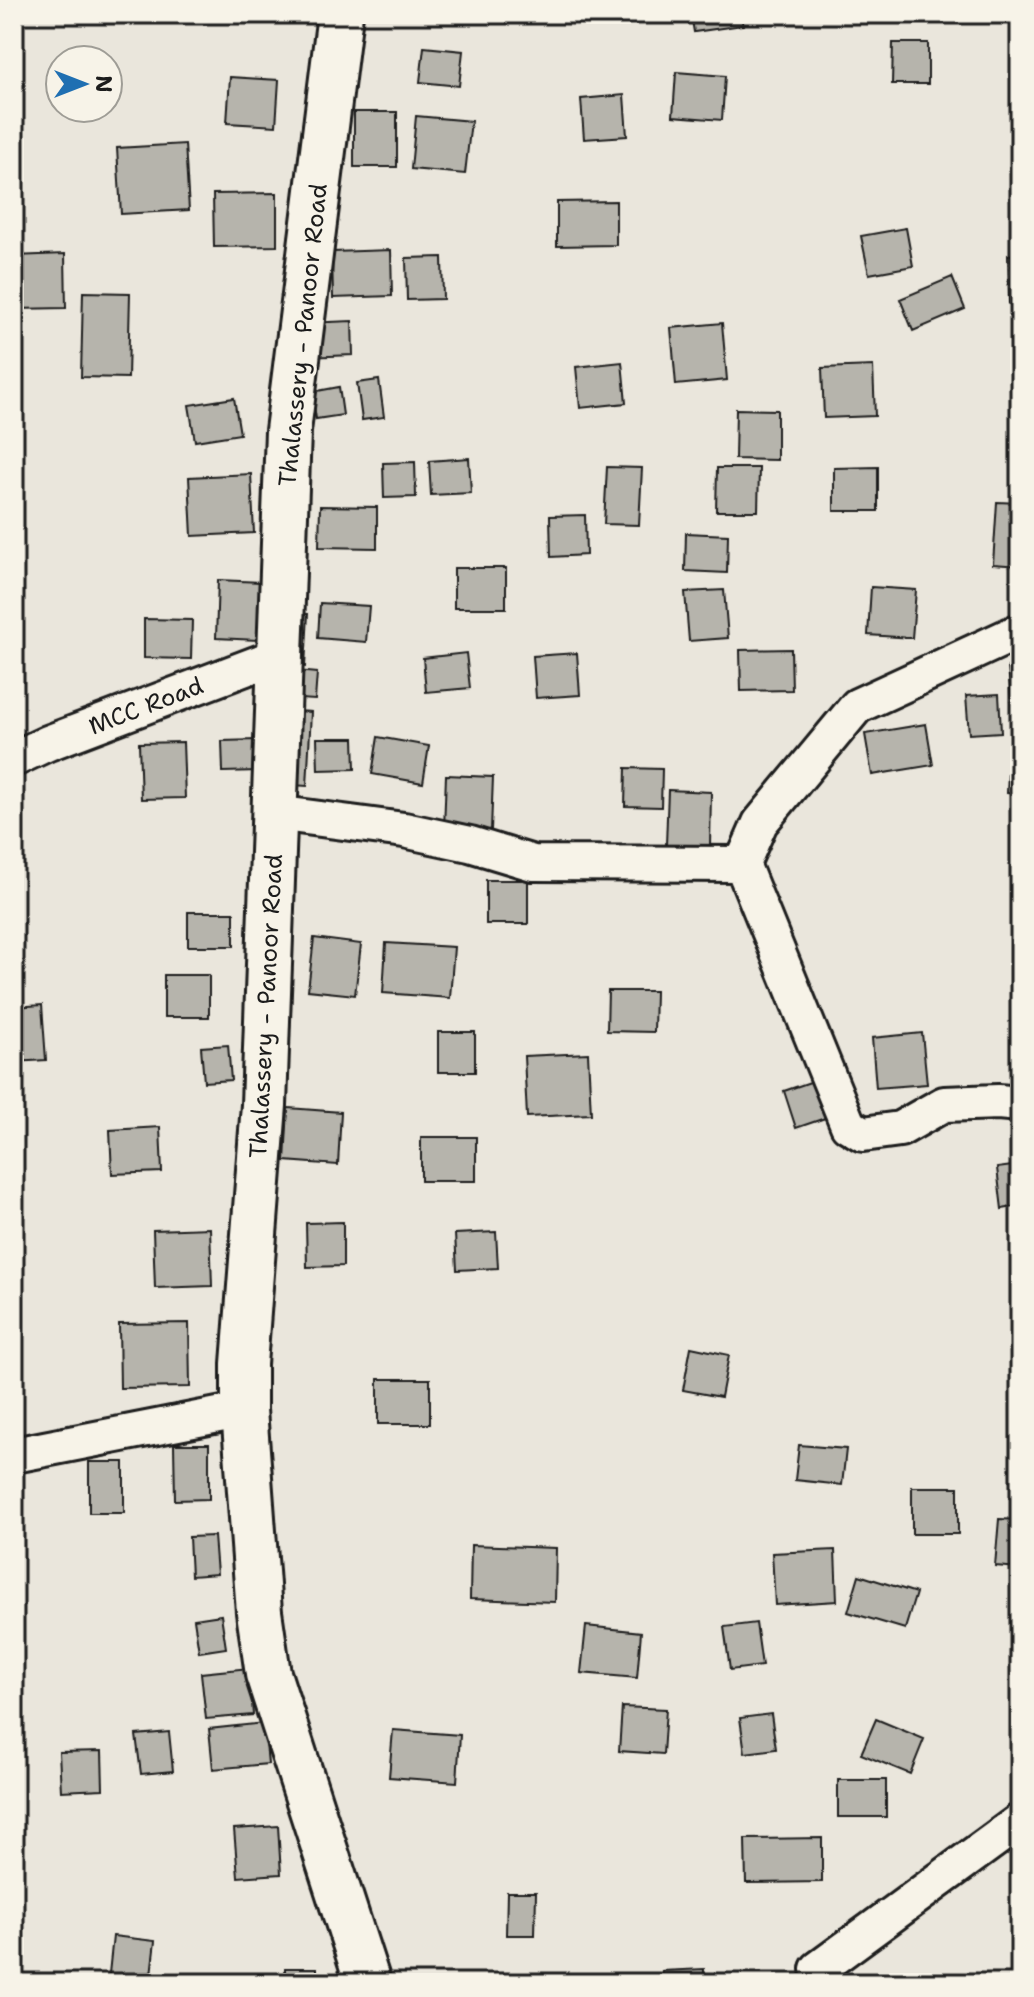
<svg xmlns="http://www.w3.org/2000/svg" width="1034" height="1997" font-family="'Shantell Sans',sans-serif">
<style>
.building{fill:#b6b4ac;stroke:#1c1c1c;stroke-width:2}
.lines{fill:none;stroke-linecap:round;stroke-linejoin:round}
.street-casing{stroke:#1c1c1c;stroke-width:40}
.secondary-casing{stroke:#1c1c1c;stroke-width:50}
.street{stroke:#f7f3e8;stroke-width:34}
.secondary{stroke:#f7f3e8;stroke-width:44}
.labels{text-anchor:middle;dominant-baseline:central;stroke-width:6;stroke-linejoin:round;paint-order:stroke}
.street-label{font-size:24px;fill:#1c1c1c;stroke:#f7f3e8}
</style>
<rect width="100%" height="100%" fill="#eae6dc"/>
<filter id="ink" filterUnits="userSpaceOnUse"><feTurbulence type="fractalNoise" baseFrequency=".0125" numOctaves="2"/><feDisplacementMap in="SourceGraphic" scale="16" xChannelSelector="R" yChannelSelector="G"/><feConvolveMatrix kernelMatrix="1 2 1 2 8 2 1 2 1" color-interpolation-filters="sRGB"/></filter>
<g filter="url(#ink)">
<path class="building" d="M573,14H610V15L574,18Z
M691,14H741L743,25L694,32Z
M893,43H928V84H892Z
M424,47L463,51L459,86L420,82Z
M676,72L725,76L722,120L673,116Z
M230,77L279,80L276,126L227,123Z
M624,95L627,136L584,139L581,99Z
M354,112H397V167H354Z
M416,116L471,121L465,174L411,169Z
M185,144L189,210L121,214L117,148Z
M277,193V246L214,247L213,194Z
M616,201V245L557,246V202Z
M906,228L913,266L869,274L861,236Z
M391,250L392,296L333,298L332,252Z
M65,254L66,308L14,309V256Z
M1020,254V303H1009L1008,255Z
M442,257L443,299L407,300L406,258Z
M952,277L965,309L913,331L900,299Z
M83,292L130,293L128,378L81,377Z
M352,321L353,355L307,357L306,323Z
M722,323L727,380L676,385L671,328Z
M622,362L626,403L580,408L576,367Z
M873,366L875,416L824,418L822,368Z
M379,380L384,417L362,420L357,383Z
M339,387L343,415L316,419L312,392Z
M234,398L240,434L195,441L189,405Z
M736,409L777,410V460L735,459Z
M469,458L471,493L431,495L429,461Z
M415,462L416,497L384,498L383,463Z
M607,467L642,468L639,525L604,524Z
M878,467V511H834V468Z
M717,468H759L758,511H716Z
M251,474L254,533L192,536L189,477Z
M997,502L1020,503V566L993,564Z
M320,506L377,507V548L319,547Z
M585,515L586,555L551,557L550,516Z
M686,533L728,535L727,573L685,571Z
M454,568H506V608H454Z
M218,580L261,582L258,640L216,638Z
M871,587L916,590L912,638L868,635Z
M724,590L728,638L689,641L685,592Z
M320,603L369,606L366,642L318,638Z
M285,613L308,614L305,667L282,665Z
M144,619L192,620L191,659L144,658Z
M791,649L792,690L741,691L740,650Z
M466,653L470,688L426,692L423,658Z
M577,653L580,695L536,698L533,656Z
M1020,666V718H1013L1008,667Z
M286,670L317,673L315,700L284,698Z
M999,694L1001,732L969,734L966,696Z
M283,710L311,712L307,786L278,784Z
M926,724L933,765L872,775L865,734Z
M378,737L429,746L423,783L372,774Z
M317,738H354L355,769L318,770Z
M257,740L258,771L223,772L222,741Z
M183,742L185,798L141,799L139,743Z
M1009,752L1020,753V794L1007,793Z
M626,768L662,769L661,807L625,806Z
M446,775L493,777L491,830L444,829Z
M668,790L711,792L710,847L666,845Z
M486,880H528V924H486Z
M188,912H234V946H188Z
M314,938L361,944L355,995L308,990Z
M386,943L454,947L450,998L383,993Z
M164,975H209V1017H164Z
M608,991H655L654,1032L607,1031Z
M42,1005L46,1060L14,1062V1007Z
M438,1032H475V1072H438Z
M922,1033L927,1084L876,1088L872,1038Z
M228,1045L231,1080L204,1082L201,1047Z
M588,1053L591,1114L527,1117L524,1056Z
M816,1080L828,1117L796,1128L784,1091Z
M288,1108L341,1112L338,1165L285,1161Z
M160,1127L162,1172L112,1174L110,1130Z
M421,1137H476V1181H421Z
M1020,1165V1206L1002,1209L997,1168Z
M343,1222V1266L307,1267L306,1223Z
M210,1228L212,1286L155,1288L153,1230Z
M496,1232L498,1268L457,1270L455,1234Z
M189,1323L190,1387L120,1388L119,1324Z
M691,1347L729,1355L721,1397L683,1390Z
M378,1379H430V1424H378Z
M174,1444H209V1499L175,1500Z
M799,1445L846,1449L842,1485L795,1480Z
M89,1462H124V1513H89Z
M912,1487H958V1534H912Z
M999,1519L1020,1520V1568L995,1566Z
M214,1536L217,1574L191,1576L189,1537Z
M471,1545L556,1548L555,1602L470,1599Z
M835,1550L837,1601L775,1605L772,1553Z
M859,1575L916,1593L905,1629L848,1612Z
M221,1615L226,1648L199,1652L194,1619Z
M756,1623L762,1666L730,1670L724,1627Z
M586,1626L641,1632L637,1678L581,1673Z
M249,1668L253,1715L206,1719L201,1673Z
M622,1707L666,1709L663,1754L619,1751Z
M771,1714L776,1749L745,1753L740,1718Z
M876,1719L924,1739L910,1774L861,1754Z
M264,1723L268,1764L213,1769L209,1729Z
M393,1730L460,1735L457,1782L389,1777Z
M169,1732L173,1771L141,1774L136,1735Z
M102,1751L103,1789L61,1791L59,1752Z
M838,1780H886V1817H838Z
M278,1826L281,1874L238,1877L234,1829Z
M822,1838V1882L746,1883L745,1839Z
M507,1892H536L535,1935H506Z
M113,1936L155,1941L150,1983H108Z
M285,1968H317V1983H285Z
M704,1969V1983H663L662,1971Z
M219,1980V1983H175Z"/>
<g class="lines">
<g class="street-casing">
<path id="street" d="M1020,631L857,706L760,823L742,864L848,1125L863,1134L900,1129L944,1104L998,1102L1020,1104
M14,759L48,743L280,655
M275,813L404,830L470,844L533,863L742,864
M14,1455L244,1410
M818,1969L1020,1821"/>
</g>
<g class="secondary-casing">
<path id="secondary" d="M340,14L288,431L264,1105L244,1364V1410L259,1612L268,1674L368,1983"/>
</g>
<use href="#street" class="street"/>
<use href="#secondary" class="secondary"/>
</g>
</g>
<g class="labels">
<g class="street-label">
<text transform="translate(303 335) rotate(-84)">Thalassery - Panoor Road</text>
<text transform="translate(146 706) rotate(-21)">MCC Road</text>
<text transform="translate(266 1006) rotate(-87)">Thalassery - Panoor Road</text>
</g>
</g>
<rect width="1034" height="1997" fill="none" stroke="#f7f3e8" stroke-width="48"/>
<rect x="24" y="24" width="986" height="1949" fill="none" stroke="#1c1c1c" stroke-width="3" filter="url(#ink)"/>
<g transform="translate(84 84) rotate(90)"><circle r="38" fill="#f7f3e8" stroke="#9f9d96" stroke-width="2"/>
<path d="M0-6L14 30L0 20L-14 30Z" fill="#1f6fb2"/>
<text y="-12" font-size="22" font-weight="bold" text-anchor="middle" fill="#1c1c1c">N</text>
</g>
</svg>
